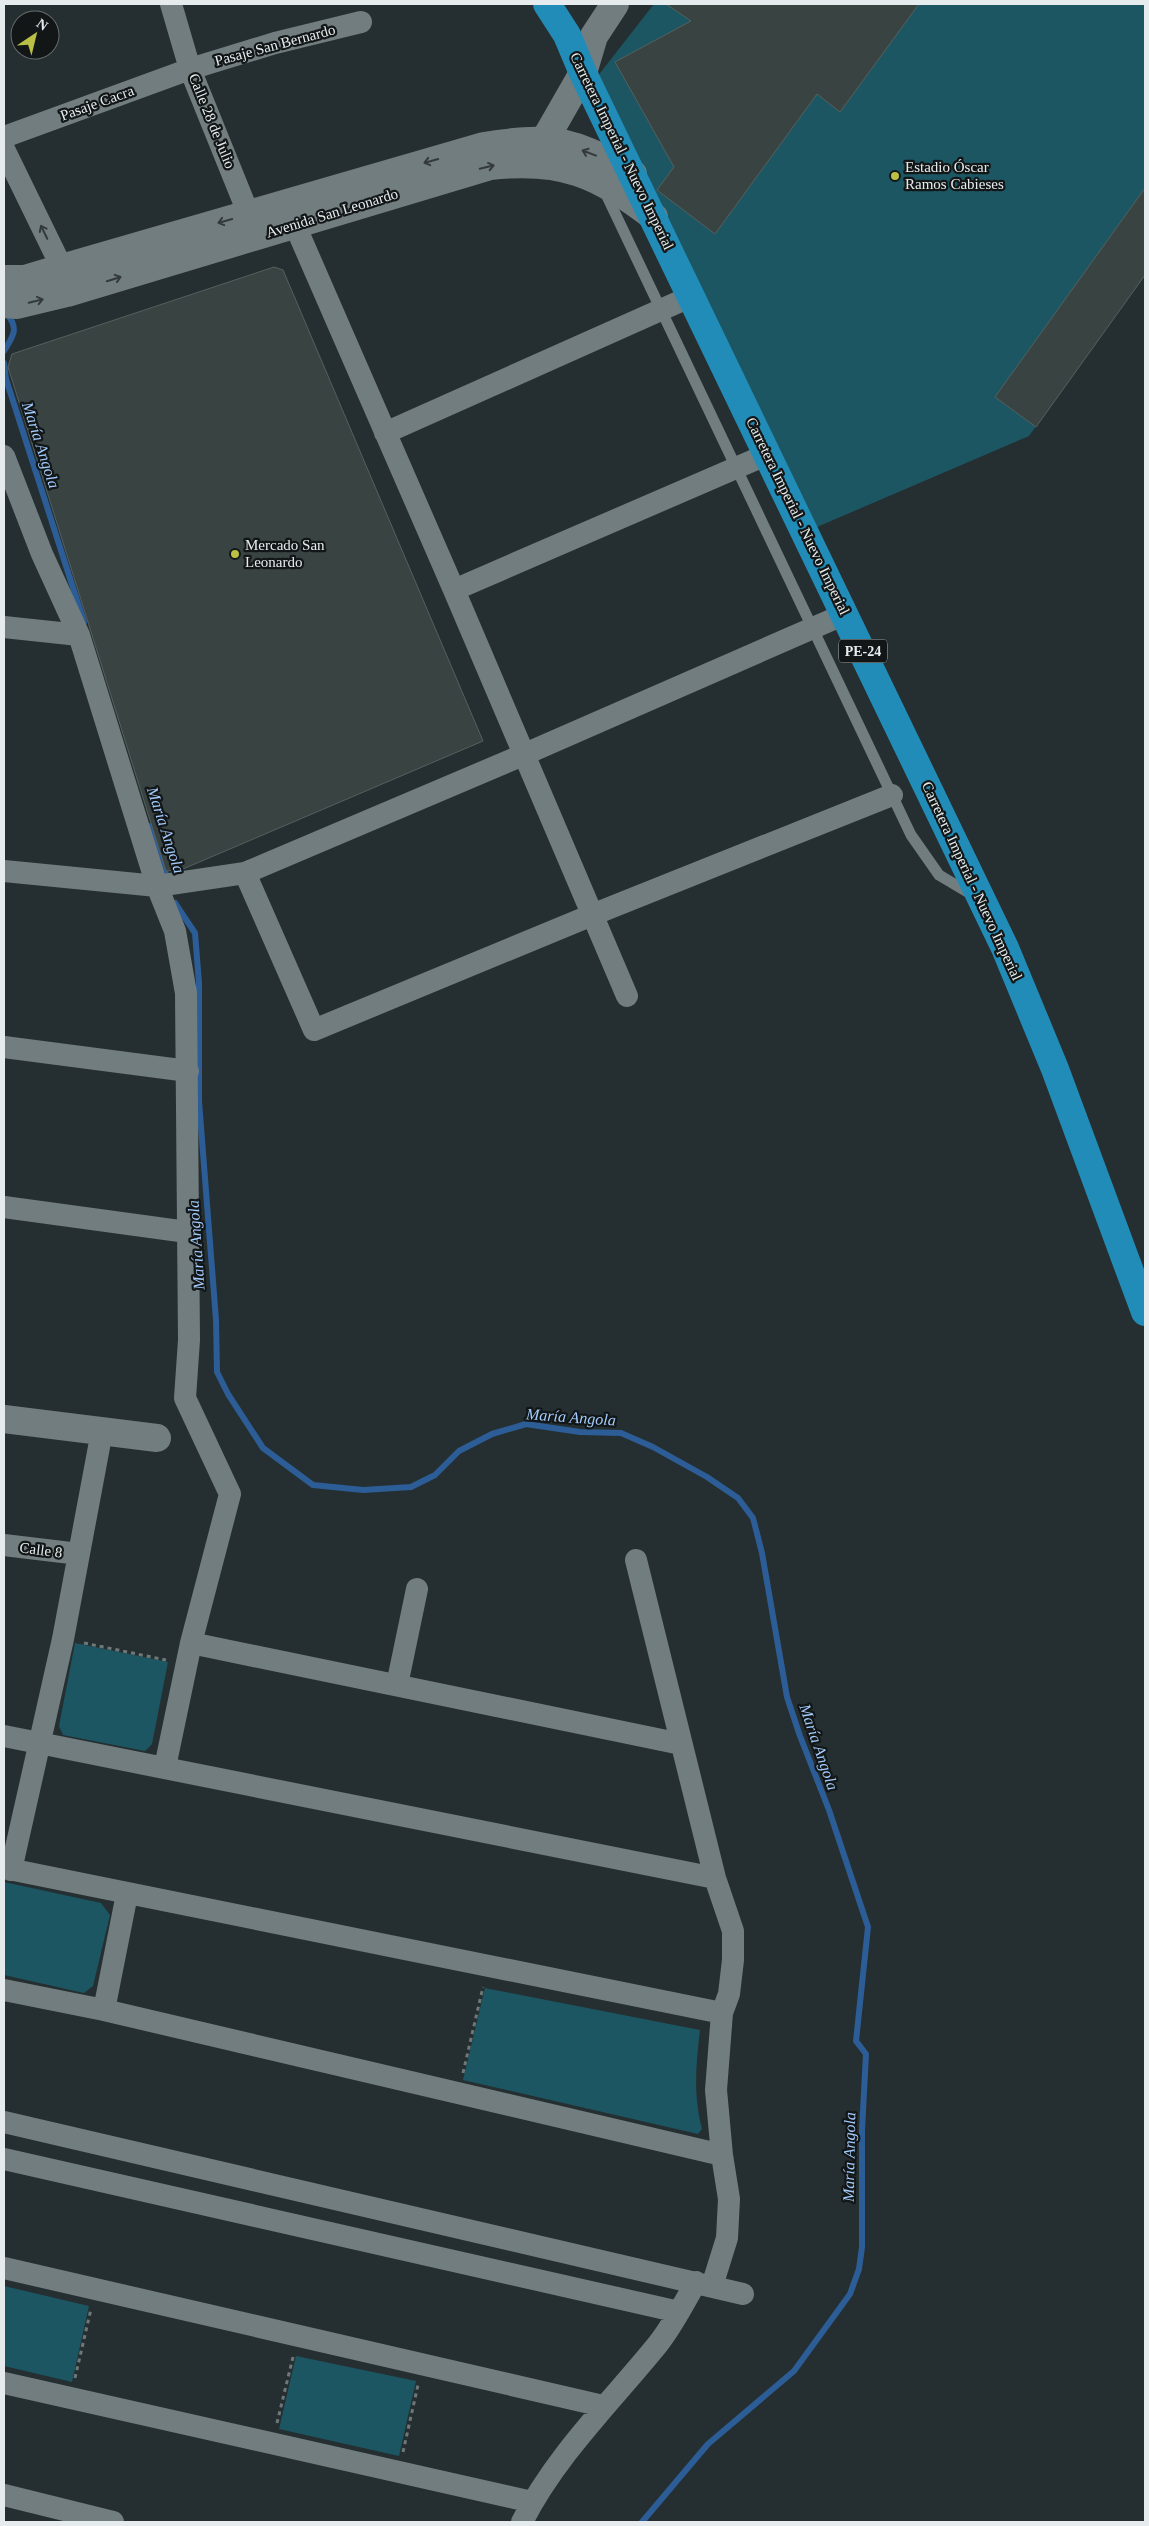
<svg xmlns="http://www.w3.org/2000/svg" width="1149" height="2526" font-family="'Times New Roman',serif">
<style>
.green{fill:#1c5662}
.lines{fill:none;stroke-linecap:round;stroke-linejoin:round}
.stream{stroke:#2c5d96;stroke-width:6}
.building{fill:#384342;stroke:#55605f}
.path{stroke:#6f7879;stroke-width:3;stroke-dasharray:4 4;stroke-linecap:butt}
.service{stroke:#727d80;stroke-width:11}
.minor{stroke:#727d80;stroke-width:22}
.tertiary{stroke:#727d80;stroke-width:28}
.trunk{stroke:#218cb7;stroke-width:28}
.oneway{stroke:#343a3c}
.poi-dot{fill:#bac045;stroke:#121617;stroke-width:2}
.labels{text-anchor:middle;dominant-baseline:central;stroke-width:4.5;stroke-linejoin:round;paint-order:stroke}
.shield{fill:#121617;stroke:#a6acad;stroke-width:1}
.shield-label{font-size:14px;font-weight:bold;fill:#e6eced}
.street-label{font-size:15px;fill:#e6eced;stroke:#121617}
.poi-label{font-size:15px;fill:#e6eced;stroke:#121617;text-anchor:start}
.water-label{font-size:16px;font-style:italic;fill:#a3cbfc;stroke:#121617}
</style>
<rect width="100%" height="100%" fill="#252f31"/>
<path class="green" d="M654,4H1145V275L1029,436L817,527L597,77Z
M75,1643L168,1662L152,1744L145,1751L63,1735L59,1726Z
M4,1882L101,1903L110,1915L93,1986L84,1993L4,1975Z
M485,1988L700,2030C696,2064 693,2095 702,2129L698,2134L463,2080Z
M4,2286L89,2306L72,2382L4,2366Z
M296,2356L416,2381L399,2456L279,2429Z"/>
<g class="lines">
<path class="stream" d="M4,351C13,336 20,329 6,313
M4,363L6,379L84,622
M150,826L168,881
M175,903L195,933L199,983V1101L216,1320L217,1372L228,1394L263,1448L313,1485L363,1490L411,1487L435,1475L459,1451L492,1434L526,1424L580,1432L621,1433L653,1447L707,1477L738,1498L753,1518L762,1553L787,1697L800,1736L829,1810L868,1927L856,2041L866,2054L862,2130V2247L859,2269L850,2294L794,2371L708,2444L642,2522"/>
</g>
<path class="building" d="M666,4H919L840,112L817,94L715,234L657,190L674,167L615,62L691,21Z
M1145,188V275L1036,427L995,397Z
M274,267L283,270L483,741L183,869L166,871L8,367L12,354Z"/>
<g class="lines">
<path class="path" d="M84,1643L166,1660
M463,2073L483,1987
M75,2378L91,2309
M277,2423L293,2357
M403,2452L418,2385"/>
<path class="service" d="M604,190L911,835L939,875L976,897"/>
<path class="minor" d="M171,4L190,69L255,230
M4,137L190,69L275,43L361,22
M4,149L62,268L65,285
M288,209L454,590L627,996
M385,433L692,296
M4,456L42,554L79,635L157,886L175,931L186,993L189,1340L185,1398L230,1494L191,1643L165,1767
M454,590L768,454
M4,627L79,635
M4,871L157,886L245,873L523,755L845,614
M245,873L314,1030L592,915L892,795
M4,1047L188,1071
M4,1207L187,1232
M4,1545L79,1554
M636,1560L715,1878L733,1931V1960L729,1994L722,2013L716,2090L722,2155L729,2199L727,2238L712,2286
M191,1643L681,1744
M397,1685L417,1589
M4,1736L715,1878
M4,1868L722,2013
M11,1870L63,1639L102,1431
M4,1990L104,2010L722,2155
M104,2010L127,1894
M4,2122L743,2294
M4,2159L679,2312
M4,2268L603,2406
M4,2383L532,2502
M4,2495L113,2522
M522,2522C556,2455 611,2402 658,2344C673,2325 684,2303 696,2282"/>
<path class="tertiary" d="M544,141L583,73L594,36L615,4
M4,279H25L62,268L484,146C503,143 523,140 542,141C574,141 606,159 633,174
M4,304L17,305L67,293L490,166C563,158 597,174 654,217
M4,1419L157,1438"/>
<path class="trunk" d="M547,4L567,35L583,73L1005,948L1055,1069L1145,1312"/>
</g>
<defs><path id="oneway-shaft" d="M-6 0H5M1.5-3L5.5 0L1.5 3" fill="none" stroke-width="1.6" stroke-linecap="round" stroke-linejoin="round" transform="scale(1.25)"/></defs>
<g class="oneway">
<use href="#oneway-shaft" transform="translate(589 153) rotate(-159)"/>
<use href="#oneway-shaft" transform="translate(431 161) rotate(164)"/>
<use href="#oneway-shaft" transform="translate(487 167) rotate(-13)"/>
<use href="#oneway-shaft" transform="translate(225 221) rotate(164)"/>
<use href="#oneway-shaft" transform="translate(44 232) rotate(-116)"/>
<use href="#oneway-shaft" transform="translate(114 279) rotate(-17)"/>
<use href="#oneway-shaft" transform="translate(36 301) rotate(-14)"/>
</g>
<g class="poi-dot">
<circle cx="895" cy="176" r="5"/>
<circle cx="235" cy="554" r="5"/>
</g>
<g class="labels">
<rect class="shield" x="839" y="639.5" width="48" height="23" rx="4"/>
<g class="shield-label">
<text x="863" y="651">PE-24</text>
</g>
<g class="street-label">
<text transform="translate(275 45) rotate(-15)">Pasaje San Bernardo</text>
<text transform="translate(97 103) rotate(-20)">Pasaje Cacra</text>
<text transform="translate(212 121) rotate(68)">Calle 28 de Julio</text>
<text transform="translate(622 151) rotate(64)">Carretera Imperial - Nuevo Imperial</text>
<text transform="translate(332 213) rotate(-17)">Avenida San Leonardo</text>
<text transform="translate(798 516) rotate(64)">Carretera Imperial - Nuevo Imperial</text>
<text transform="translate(972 881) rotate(65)">Carretera Imperial - Nuevo Imperial</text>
<text transform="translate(41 1550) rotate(7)">Calle 8</text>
</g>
<g class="poi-label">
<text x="905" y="167">Estadio Óscar<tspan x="905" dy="17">Ramos Cabieses</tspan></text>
<text x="245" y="545">Mercado San<tspan x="245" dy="17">Leonardo</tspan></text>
</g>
<g class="water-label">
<text transform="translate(41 445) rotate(72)">María Angola</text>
<text transform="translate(166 830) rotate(72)">María Angola</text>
<text transform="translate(196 1245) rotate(-94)">María Angola</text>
<text transform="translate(571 1417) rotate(4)">María Angola</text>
<text transform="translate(819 1747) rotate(71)">María Angola</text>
<text transform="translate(849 2157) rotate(-89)">María Angola</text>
</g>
</g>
<rect width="1149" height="2526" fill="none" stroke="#e6eced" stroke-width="10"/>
<g transform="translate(35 35) rotate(35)"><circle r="24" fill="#121617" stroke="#676c6d"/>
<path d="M0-4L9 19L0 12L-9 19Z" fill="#bac045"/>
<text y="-8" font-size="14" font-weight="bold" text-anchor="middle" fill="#e6eced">N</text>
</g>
</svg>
